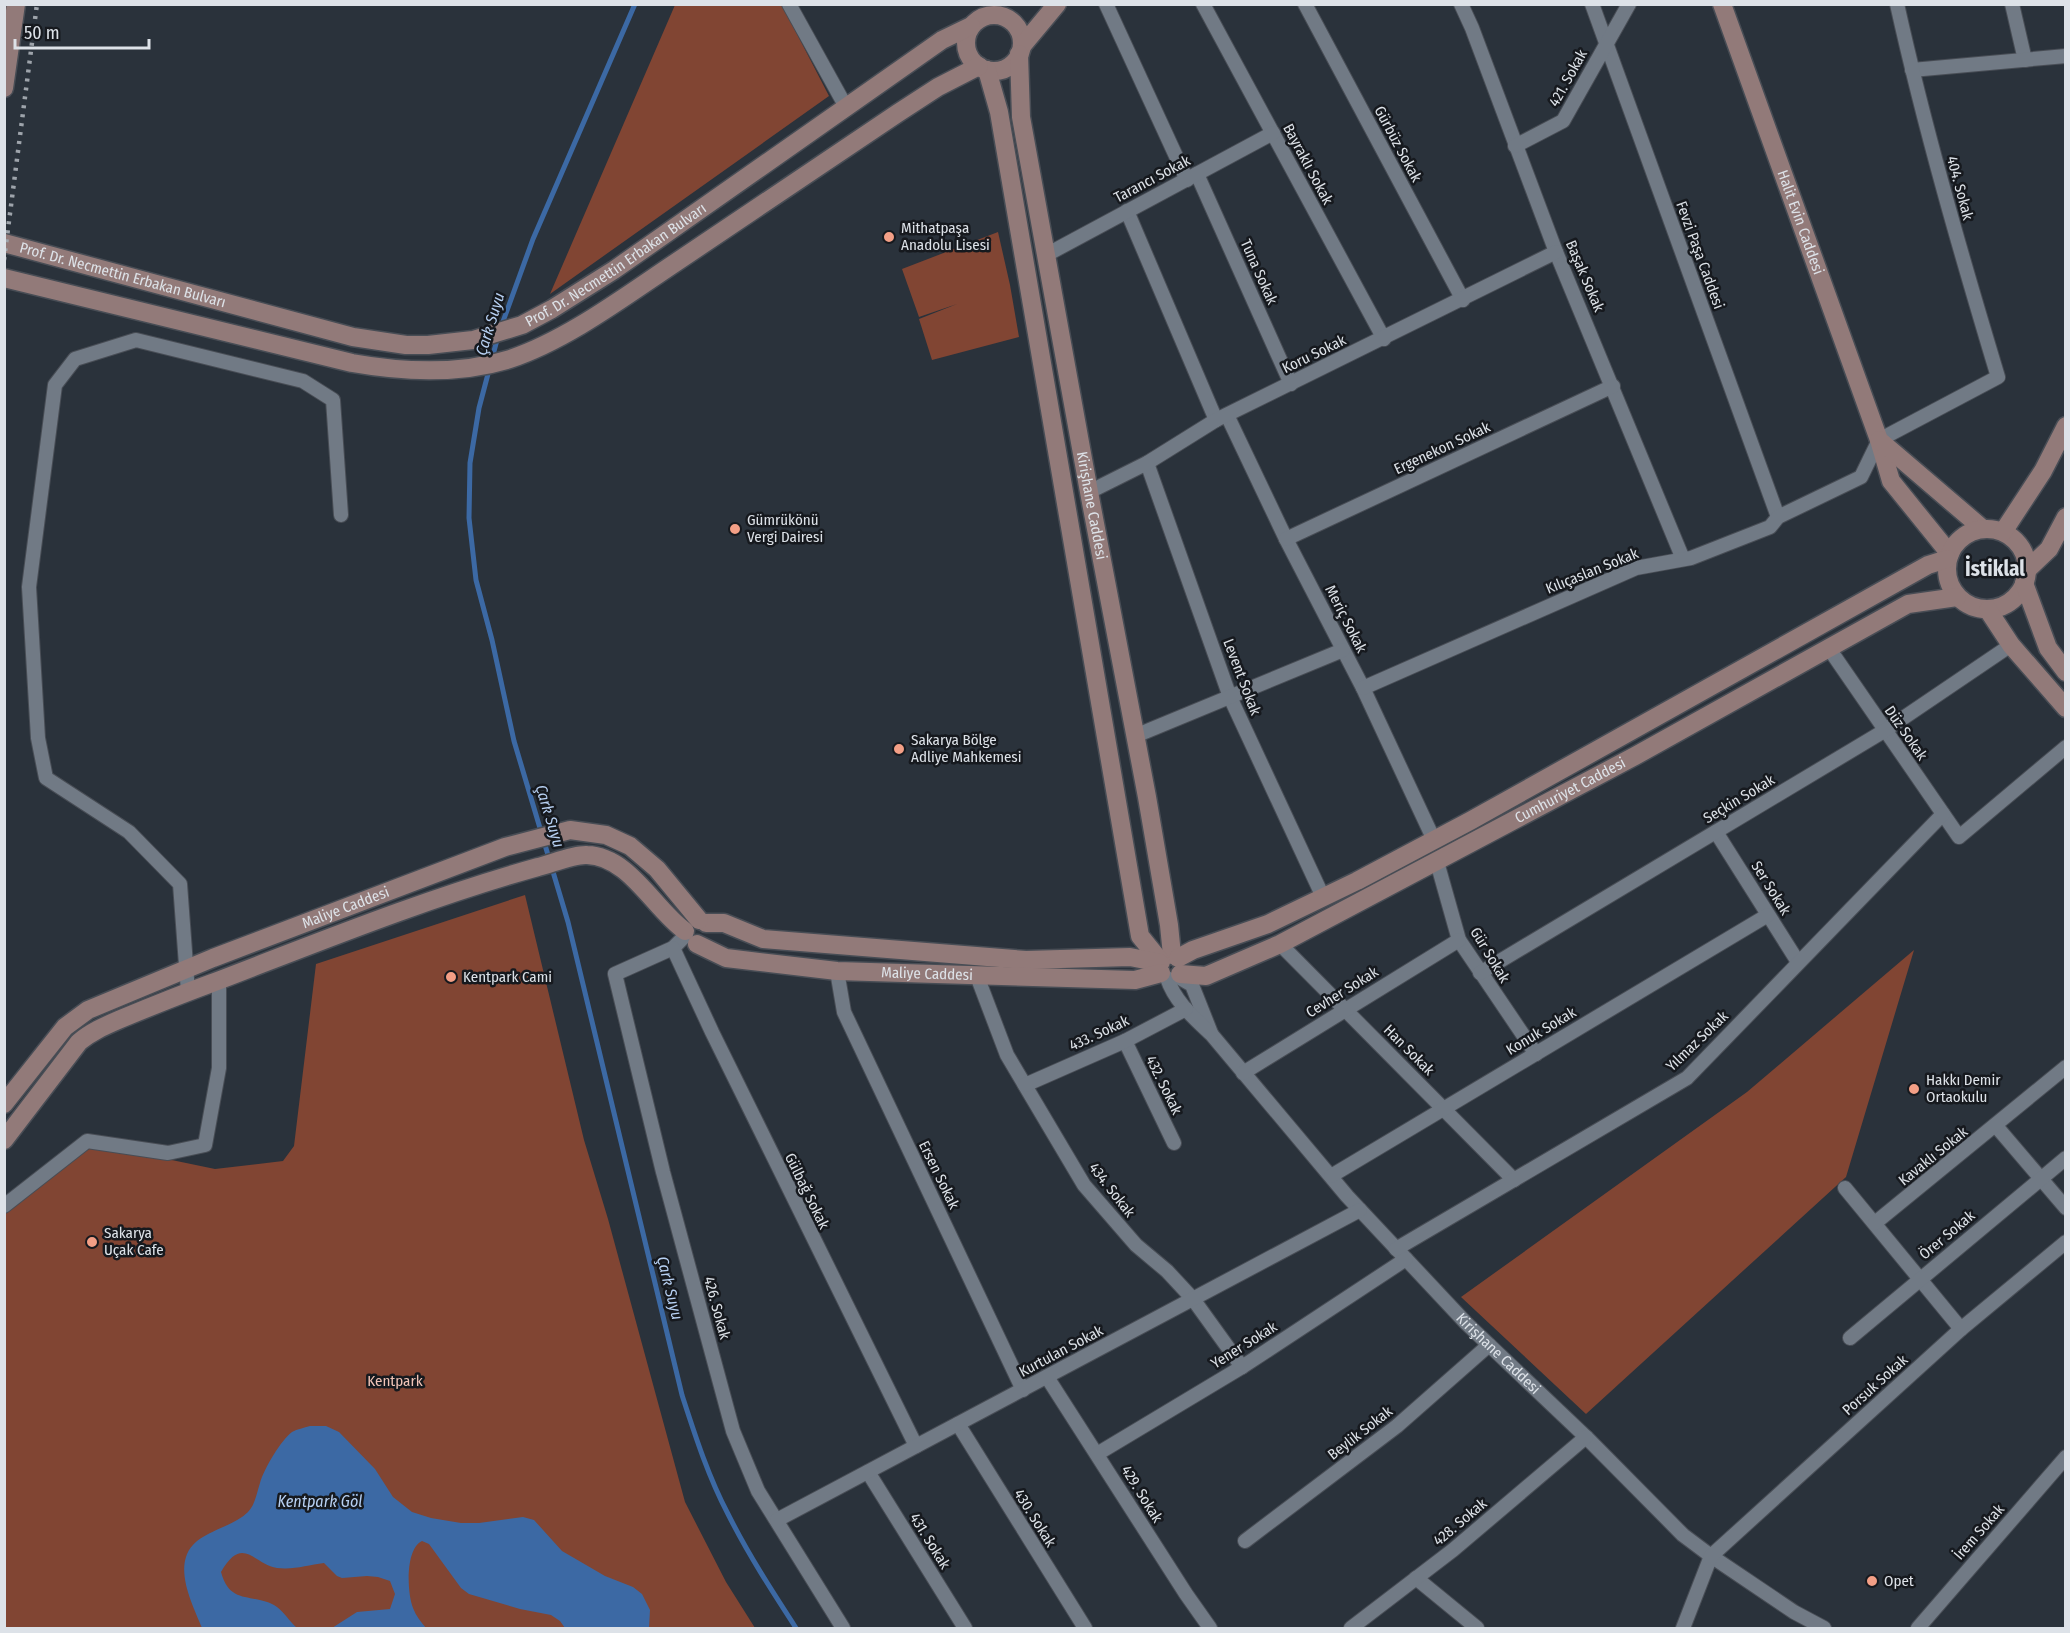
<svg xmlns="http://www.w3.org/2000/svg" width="2070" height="1633" font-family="'Fira Sans Condensed',sans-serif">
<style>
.green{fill:#814533}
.water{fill:#3c69a4}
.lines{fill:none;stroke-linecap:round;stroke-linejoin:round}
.stream{stroke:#3c69a4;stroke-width:5}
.street-casing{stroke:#484d55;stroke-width:16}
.secondary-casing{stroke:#484d55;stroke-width:21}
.street{stroke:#717a85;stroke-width:14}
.secondary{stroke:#927a79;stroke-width:18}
.rail{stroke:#9ea4ab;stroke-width:4.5;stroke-dasharray:3 6;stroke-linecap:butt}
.poi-dot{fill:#f39f86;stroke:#16191e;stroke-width:2}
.labels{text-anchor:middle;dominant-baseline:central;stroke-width:5;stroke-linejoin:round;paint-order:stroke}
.street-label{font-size:15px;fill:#dde2e8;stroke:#16191e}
.poi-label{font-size:15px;fill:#dde2e8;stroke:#16191e;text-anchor:start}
.park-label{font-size:15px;fill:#f1c4b7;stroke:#16191e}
.water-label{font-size:16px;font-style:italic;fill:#b7d0f2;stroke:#16191e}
.district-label{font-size:21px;font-weight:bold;fill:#dde2e8;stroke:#16191e}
</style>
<rect width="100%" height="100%" fill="#2a323b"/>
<path class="green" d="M675,5H782L829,96L550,294Z
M998,232L1010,285L1019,337L932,360L919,319L957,304L919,317L902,269Z
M525,895L584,1140L608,1219L685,1502L726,1582L755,1628H5L4,1206L85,1142L215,1169L283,1161L294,1146L316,964Z
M1914,950L1846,1177L1586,1414L1461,1297L1747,1092Z"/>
<path class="water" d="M310,1426H326L339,1432L375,1469L393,1497L412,1512L431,1518L461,1523H479L523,1517L534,1520L562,1551L605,1576L633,1587L642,1594L650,1610L649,1628H565L560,1621L551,1615L520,1609L469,1594L461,1588L429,1544L422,1541C405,1549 407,1593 413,1608C416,1616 421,1622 426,1628H332L357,1612L390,1609L395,1594L390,1581L378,1577L367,1576L342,1578L337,1576L324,1563C308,1565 294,1570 277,1568C253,1564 243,1534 221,1572C230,1605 251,1593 274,1605C282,1609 290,1622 297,1628H202C194,1608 179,1579 186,1557C194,1531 230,1530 248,1512C255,1505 257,1492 260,1483C264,1469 281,1440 292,1432C297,1429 304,1428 310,1426Z"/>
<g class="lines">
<path class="stream" d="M501,327L533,239L635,4
M498,336L479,408L470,463L469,518L476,580L492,640L514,741L568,922L682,1395C695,1435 708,1476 728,1514C748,1554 772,1591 796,1628"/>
<g class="street-casing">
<g id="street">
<path d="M789,4L846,107"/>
<path d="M1106,4L1187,180"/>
<path d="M1203,4L1384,339"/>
<path d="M1305,4L1463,300"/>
<path d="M1461,4L1472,28L1556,252L1683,559"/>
<path d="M1592,4L1778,517"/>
<path d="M2012,4L2025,60"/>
<path d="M1912,70L2066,56"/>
<path d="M1515,146L1563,121L1629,4"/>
<path d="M1197,174L1291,384"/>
<path d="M1127,211L1216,420"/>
<path d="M1046,255L1273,133"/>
<path d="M1227,415L1286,539L1363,688L1434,840"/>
<path d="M1147,463L1230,697L1323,897"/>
<path d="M1089,492L1147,463L1216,420L1556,252"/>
<path d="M1286,539L1613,386"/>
<path d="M1828,647L1959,837L2066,747"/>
<path d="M1363,688L1636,568L1691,558L1770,527L1778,517L1861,477L1879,440L1998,377C1961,254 1925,130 1897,4"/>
<path d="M1135,736L1343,650"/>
<path d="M1716,832L1798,962"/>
<path d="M1437,862L1459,940L1536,1054"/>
<path d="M686,935L673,948L615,974L663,1172L733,1431L758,1491L843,1628"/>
<path d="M1280,944L1514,1180"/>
<path d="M673,948L712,1032L916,1446"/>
<path d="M837,971L844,1012L1023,1390"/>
<path d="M1480,973L1884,731L2011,645"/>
<path d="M977,976L1007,1055L1084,1185L1136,1245L1167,1271L1193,1299L1242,1367"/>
<path d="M1178,977L1192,985L1211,1033"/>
<path id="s1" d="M1167,978C1175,1002 1194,1018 1212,1035L1347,1196L1466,1323L1586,1437L1683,1535L1711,1556L1794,1612L1824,1628"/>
<path d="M188,992L180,884L129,832L46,778L38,738L29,587L55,385L75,359L136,340L303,381L333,400L341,515"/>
<path d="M1125,1041L1174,1143"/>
<path d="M1243,1073L1459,940"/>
<path d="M1025,1085L1125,1041L1186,1009"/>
<path d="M1996,1126L2066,1208"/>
<path d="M1331,1176L1768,915"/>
<path d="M1845,1188L1961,1329"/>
<path d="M4,1206L87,1141L168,1153L205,1145L219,1068V980"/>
<path d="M1875,1223L2066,1067"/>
<path d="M1396,1249L1687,1078L1943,814"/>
<path d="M1850,1338L2066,1158"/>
<path d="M1047,1377L1186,1594L1210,1628"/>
<path d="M958,1424L1085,1628"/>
<path d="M1097,1454L1242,1367L1406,1259"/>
<path d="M868,1472L965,1628"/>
<path d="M777,1520L1360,1210"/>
<path d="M1245,1541L1397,1426L1489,1345"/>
<path d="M1416,1578L1477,1628"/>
<path d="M1351,1628L1453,1550L1586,1437"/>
<path d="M1683,1628L1711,1556L1961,1329L2066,1242"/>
<path d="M1918,1628L2066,1457"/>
</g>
</g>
<g class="secondary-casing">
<g id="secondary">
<path id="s2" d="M1722,4L1879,440L1891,481L1950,554"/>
<circle cx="994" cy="43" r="28"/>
<path d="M1022,46L1057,4"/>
<path id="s3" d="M1019,54L1021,117L1089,492L1147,797L1169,925L1172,955"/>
<path d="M987,70L999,112L1140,936L1161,962"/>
<path d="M4,88L16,4"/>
<path id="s4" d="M4,243L353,337L406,345H428L473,340L522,325L552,309L614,270L942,40L971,26"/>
<path d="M4,278L352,363C403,372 459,375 510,359C567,340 624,297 675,263C749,213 823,163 898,113L938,87L979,66"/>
<path d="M1879,440L1983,529"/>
<circle cx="1987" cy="569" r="40"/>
<path d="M2003,532L2043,471L2066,426"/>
<path d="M2027,570L2049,549L2066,517"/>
<path d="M2024,583L2048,648L2066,672"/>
<path d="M1988,610L2011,645L2066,708"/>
<path d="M706,923H724L763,939L1026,960L1130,957L1160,963"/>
<path id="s5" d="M697,944L726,958L837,971L1135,980L1161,973"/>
<path d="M1178,958L1193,950L1268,924L1357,881L1470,821L1928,565L1947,559"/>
<path id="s6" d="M1180,974L1206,976L1280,944L1635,756L1908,604L1957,597"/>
<path id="s7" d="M4,1104L65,1027L88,1010L213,958L505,847L570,830L606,835L630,846L657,869L699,920"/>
<path d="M4,1140L79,1042C92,1031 107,1025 123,1018C152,1006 182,994 212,983C319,942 427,898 538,867C551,864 574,854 587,855C629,856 654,909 685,931"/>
</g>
</g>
<use href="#street" class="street"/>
<use href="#secondary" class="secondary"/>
<path class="rail" d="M4,260L37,4"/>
</g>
<g class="poi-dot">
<circle cx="889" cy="237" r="6"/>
<circle cx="735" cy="529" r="6"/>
<circle cx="899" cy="749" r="6"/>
<circle cx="451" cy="977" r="6"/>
<circle cx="1914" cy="1089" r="6"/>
<circle cx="92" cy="1242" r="6"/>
<circle cx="1872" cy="1581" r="6"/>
</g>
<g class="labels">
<g class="street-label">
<text transform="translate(1568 78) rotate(-61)">421. Sokak</text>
<text transform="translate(1398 144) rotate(62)">Gürbüz Sokak</text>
<text transform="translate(1308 164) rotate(62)">Bayraklı Sokak</text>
<text transform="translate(1152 179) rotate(-28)">Tarancı Sokak</text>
<text transform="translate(1960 188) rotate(75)">404. Sokak</text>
<text stroke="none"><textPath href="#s2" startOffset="232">Halit Evin Caddesi</textPath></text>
<text transform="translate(1700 255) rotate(70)">Fevzi Paşa Caddesi</text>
<text stroke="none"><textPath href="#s4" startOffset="645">Prof. Dr. Necmettin Erbakan Bulvarı</textPath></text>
<text transform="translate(1259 272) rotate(66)">Tuna Sokak</text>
<text stroke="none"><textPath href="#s4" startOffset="123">Prof. Dr. Necmettin Erbakan Bulvarı</textPath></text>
<text transform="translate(1585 276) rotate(67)">Başak Sokak</text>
<text transform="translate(1314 354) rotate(-26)">Koru Sokak</text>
<text transform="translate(1442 448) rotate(-25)">Ergenekon Sokak</text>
<text stroke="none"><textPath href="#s3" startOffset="458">Kirişhane Caddesi</textPath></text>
<text transform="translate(1592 571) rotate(-22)">Kılıçaslan Sokak</text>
<text transform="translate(1346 619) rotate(63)">Meriç Sokak</text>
<text transform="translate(1242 677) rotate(69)">Levent Sokak</text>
<text transform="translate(1906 733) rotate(55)">Düz Sokak</text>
<text stroke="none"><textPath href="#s6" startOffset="435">Cumhuriyet Caddesi</textPath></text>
<text transform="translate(1739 799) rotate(-31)">Seçkin Sokak</text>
<text transform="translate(1771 888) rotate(58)">Ser Sokak</text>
<text stroke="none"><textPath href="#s7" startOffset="404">Maliye Caddesi</textPath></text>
<text transform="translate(1490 955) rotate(59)">Gür Sokak</text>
<text stroke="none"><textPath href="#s5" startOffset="234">Maliye Caddesi</textPath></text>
<text transform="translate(1342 992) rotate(-32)">Cevher Sokak</text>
<text transform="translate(1541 1031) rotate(-31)">Konuk Sokak</text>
<text transform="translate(1099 1033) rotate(-25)">433. Sokak</text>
<text transform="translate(1697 1041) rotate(-44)">Yılmaz Sokak</text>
<text transform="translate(1409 1050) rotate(45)">Han Sokak</text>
<text transform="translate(1164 1085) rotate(64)">432. Sokak</text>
<text transform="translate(1933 1156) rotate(-39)">Kavaklı Sokak</text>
<text transform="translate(939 1175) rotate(64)">Ersen Sokak</text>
<text transform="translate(1112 1190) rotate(52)">434. Sokak</text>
<text transform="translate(807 1191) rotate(64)">Gülbağ Sokak</text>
<text transform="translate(1947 1235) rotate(-40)">Örer Sokak</text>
<text transform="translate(717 1308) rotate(75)">426. Sokak</text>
<text transform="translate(1244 1345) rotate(-32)">Yener Sokak</text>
<text transform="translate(1061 1351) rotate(-28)">Kurtulan Sokak</text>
<text stroke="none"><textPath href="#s1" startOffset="502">Kirişhane Caddesi</textPath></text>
<text transform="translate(1875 1385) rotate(-42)">Porsuk Sokak</text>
<text transform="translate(1360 1433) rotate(-38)">Beylik Sokak</text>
<text transform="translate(1142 1494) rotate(58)">429. Sokak</text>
<text transform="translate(1035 1518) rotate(58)">430. Sokak</text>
<text transform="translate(1460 1522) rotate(-40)">428. Sokak</text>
<text transform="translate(1979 1532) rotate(-49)">İrem Sokak</text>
<text transform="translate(930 1541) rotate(58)">431. Sokak</text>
</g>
<g class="poi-label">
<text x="901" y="228">Mithatpaşa<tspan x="901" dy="17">Anadolu Lisesi</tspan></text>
<text x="747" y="520">Gümrükönü<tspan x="747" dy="17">Vergi Dairesi</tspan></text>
<text x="911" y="740">Sakarya Bölge<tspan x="911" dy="17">Adliye Mahkemesi</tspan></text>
<text x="463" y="977">Kentpark Cami</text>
<text x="1926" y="1080">Hakkı Demir<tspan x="1926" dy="17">Ortaokulu</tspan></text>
<text x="104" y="1233">Sakarya<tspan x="104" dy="17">Uçak Cafe</tspan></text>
<text x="1884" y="1581">Opet</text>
</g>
<g class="park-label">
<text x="395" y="1381">Kentpark</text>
</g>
<g class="water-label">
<text transform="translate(490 324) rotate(-73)">Çark Suyu</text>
<text transform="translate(550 816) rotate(73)">Çark Suyu</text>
<text transform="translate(670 1288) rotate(76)">Çark Suyu</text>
<text x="320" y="1501">Kentpark Göl</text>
</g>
<g class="district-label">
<text x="1995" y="569">İstiklal</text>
</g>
</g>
<rect width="2070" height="1633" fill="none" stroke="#dde2e8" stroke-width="12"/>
<path d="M15 39v9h134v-9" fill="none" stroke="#dde2e8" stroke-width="3"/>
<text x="24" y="39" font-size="18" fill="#dde2e8" stroke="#16191e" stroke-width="4.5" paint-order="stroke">50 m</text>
</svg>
